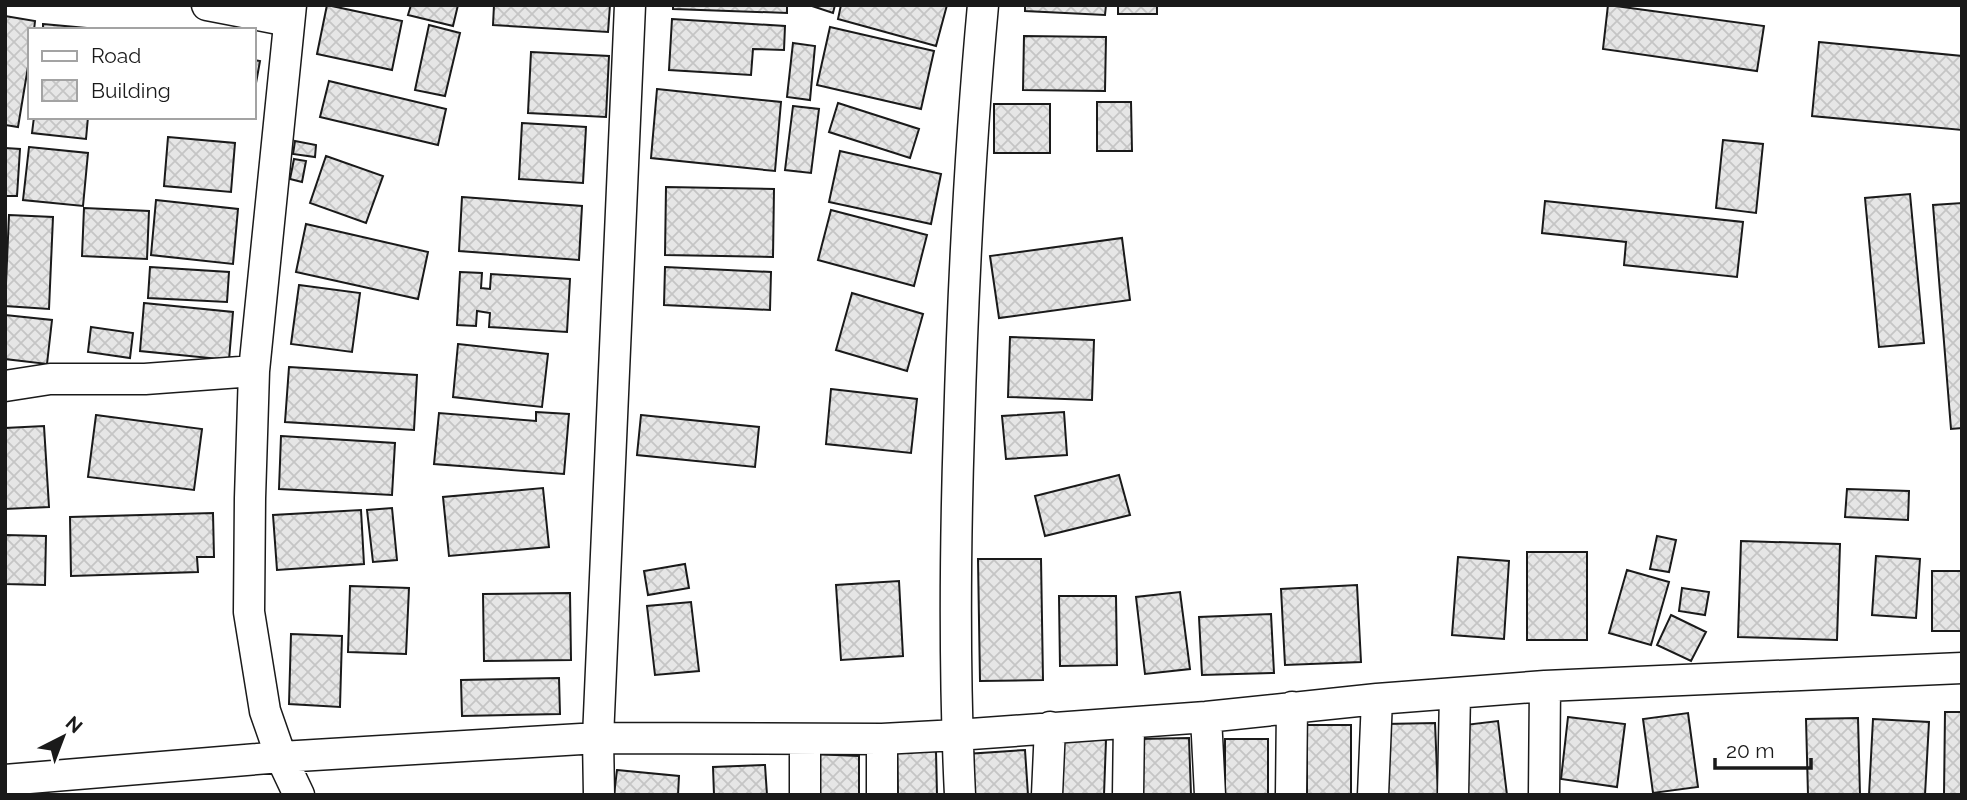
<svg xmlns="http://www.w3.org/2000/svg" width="1967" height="800" font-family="Raleway,sans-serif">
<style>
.building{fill:url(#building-cross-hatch);stroke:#1a1a1a;stroke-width:2}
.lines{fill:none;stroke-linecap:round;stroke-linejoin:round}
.minor-casing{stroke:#1a1a1a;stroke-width:33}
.minor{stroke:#fff;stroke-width:30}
</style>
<defs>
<pattern id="building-cross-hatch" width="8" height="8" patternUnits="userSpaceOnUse" patternTransform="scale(1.75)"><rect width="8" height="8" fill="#e6e6e6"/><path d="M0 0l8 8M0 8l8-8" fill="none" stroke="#c5c5c5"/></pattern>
</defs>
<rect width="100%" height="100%" fill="#fff"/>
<path class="building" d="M327,5L402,21L392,70L317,54Z
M411,5H458L453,26L408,15Z
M494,5H610L608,32L493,25Z
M673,5H787V13L673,9Z
M809,5H835L833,13Z
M841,5H947L936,46L838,19Z
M1025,5H1106L1105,15L1025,11Z
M1118,5H1157V14H1118Z
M1608,5L1764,26L1757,71L1603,49Z
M5,16L35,21L34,30H30V55L18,127L5,125Z
M672,19L785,26L784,50L753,49L751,75L669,70Z
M43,24L97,29V30H43Z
M429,25L460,33L445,96L415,90Z
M830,27L934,51L921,109L817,85Z
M1024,36L1106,37L1105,91L1023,90Z
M1819,42L1962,56V130L1812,116Z
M793,43L815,46L810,100L787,97Z
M531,52L609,56L606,117L528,113Z
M254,60L260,61L254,94Z
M329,81L446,109L438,145L320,117Z
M657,89L781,102L775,171L651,158Z
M1097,102H1131L1132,151H1097Z
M838,103L919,129L910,158L829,132Z
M994,104H1050V153H994Z
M793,106L819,109L811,173L785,170Z
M34,117H88L86,139L32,133Z
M522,123L586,127L583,183L519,179Z
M168,137L235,143L231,192L164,186Z
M1723,140L1763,144L1756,213L1716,208Z
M295,141L316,145L315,157L293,154Z
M29,147L88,153L83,206L23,200Z
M5,148L20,149L17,196H5Z
M840,151L941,174L931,224L829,202Z
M326,156L383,176L366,223L310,203Z
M294,159L306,161L302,182L290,179Z
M666,187L774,189L773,257L665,255Z
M1910,194L1924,343L1879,347L1865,198Z
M462,197L582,206L579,260L459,251Z
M156,200L238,209L233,264L151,255Z
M1545,201L1743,222L1737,277L1624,265L1626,242L1542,233Z
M1962,203V428L1951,429L1933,205Z
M84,208L149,211L147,259L82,256Z
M831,210L927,235L914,286L818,260Z
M9,215L53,217L49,309L5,306Z
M306,224L428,252L418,299L296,272Z
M1122,238L1130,300L999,318L990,256Z
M150,267L229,272L227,302L148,298Z
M665,267L771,272L770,310L664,305Z
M460,272L482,273L481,288L490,289L491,274L570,279L567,332L489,327L490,313L477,311L476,326L457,325Z
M299,285L360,293L352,352L291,344Z
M852,293L923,314L907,371L836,350Z
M144,303L233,312L229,360L140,351Z
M5,315L52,320L47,364L5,359Z
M91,327L133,333L130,358L88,352Z
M1010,337L1094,340L1092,400L1008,397Z
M458,344L548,354L542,407L453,397Z
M289,367L417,375L414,430L285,422Z
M831,389L917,399L911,453L826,444Z
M536,412L569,414L564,474L434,464L439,413L536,421Z
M1064,412L1067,455L1006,459L1002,416Z
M96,415L202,429L194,490L88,477Z
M641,415L759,427L755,467L637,455Z
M44,426L49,507L5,509V428Z
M281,436L395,443L392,495L279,489Z
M1119,475L1130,515L1045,536L1035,496Z
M543,488L549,547L449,556L443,497Z
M1847,489L1909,491L1908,520L1845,517Z
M392,508L397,560L373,562L367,510Z
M361,510L364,564L277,570L273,515Z
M213,513L214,557H197L198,572L71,576L70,517Z
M5,535L46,536L45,585L5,584Z
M1657,536L1676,540L1669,572L1650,569Z
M1741,541L1840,544L1837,640L1738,637Z
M1527,552H1587V640H1527Z
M1876,556L1920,559L1916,618L1872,615Z
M1458,557L1509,561L1504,639L1452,635Z
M978,559H1041L1043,680L980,681Z
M685,564L689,588L648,595L644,571Z
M1627,570L1669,582L1651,645L1609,633Z
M1932,571H1962V631H1932Z
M899,581L903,656L841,660L836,585Z
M1357,585L1361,662L1285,665L1281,589Z
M350,586L409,588L406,654L348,652Z
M1682,588L1709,592L1705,615L1679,611Z
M1180,592L1190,669L1145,674L1136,597Z
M570,593L571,660L484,661L483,594Z
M1059,596H1116L1117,665L1060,666Z
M691,602L699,671L655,675L647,606Z
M1271,614L1274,673L1202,675L1199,617Z
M1671,615L1706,632L1691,661L1657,645Z
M291,634L342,636L340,707L289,704Z
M559,678L560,714L462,716L461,680Z
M1945,712H1962V795H1944Z
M1688,713L1698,787L1653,793L1643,719Z
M1568,717L1625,724L1617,787L1561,779Z
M1858,718L1860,795H1808L1806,719Z
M1873,719L1929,722L1925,795H1869Z
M1498,721L1507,795H1465L1456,726Z
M1435,723L1438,795H1387L1385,724Z
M1307,725H1351V795H1307Z
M1189,738L1191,795H1140L1138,739Z
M1061,739L1106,740L1104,795H1060Z
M1225,739H1268V795H1225Z
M1025,750L1028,795H969L966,754Z
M897,751H936L937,795H898Z
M812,754L859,756V795H811Z
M765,765L767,795H714L713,767Z
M617,770L679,776L678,795H614Z"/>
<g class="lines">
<g class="minor-casing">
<path id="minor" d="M207,5L289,21
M291,5L254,371L250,498L249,612L265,711L281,757L299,795
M5,386L50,379H145L254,371
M1206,717L1210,795
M805,739V795
M882,739V795
M5,780L281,757L598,738L882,739L957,735L1206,717L1377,699L1545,686L1962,668
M599,795L598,738L630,5
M960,795C954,673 955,551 959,429C963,287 970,146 983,5
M1047,795L1050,727
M1128,795L1129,723
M1291,795L1292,707
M1373,795L1377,699
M1453,795L1455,693
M1544,795L1545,686"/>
</g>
<use href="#minor" class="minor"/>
</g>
<rect width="1967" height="800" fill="none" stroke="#1a1a1a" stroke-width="14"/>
<rect x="28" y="28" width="228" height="91" fill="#ffffff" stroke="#a3a3a3" stroke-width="2"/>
<rect x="42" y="51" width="35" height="10" fill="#ffffff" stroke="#a3a3a3" stroke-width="2"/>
<text x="91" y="63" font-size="21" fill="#1a1a1a">Road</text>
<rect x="42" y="80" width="35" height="21" fill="url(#building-cross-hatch)" stroke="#a3a3a3" stroke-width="2"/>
<text x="91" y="98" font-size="21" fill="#1a1a1a">Building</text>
<g transform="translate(63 737) rotate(42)" stroke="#ffffff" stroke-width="5" paint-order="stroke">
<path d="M0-5L12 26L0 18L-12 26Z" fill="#1a1a1a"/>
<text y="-10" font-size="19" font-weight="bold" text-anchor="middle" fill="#1a1a1a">N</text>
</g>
<path d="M1715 758v10h96v-10" fill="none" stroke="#1a1a1a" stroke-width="3.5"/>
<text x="1726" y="758" font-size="21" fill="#1a1a1a" stroke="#ffffff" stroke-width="5" paint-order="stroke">20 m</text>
</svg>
